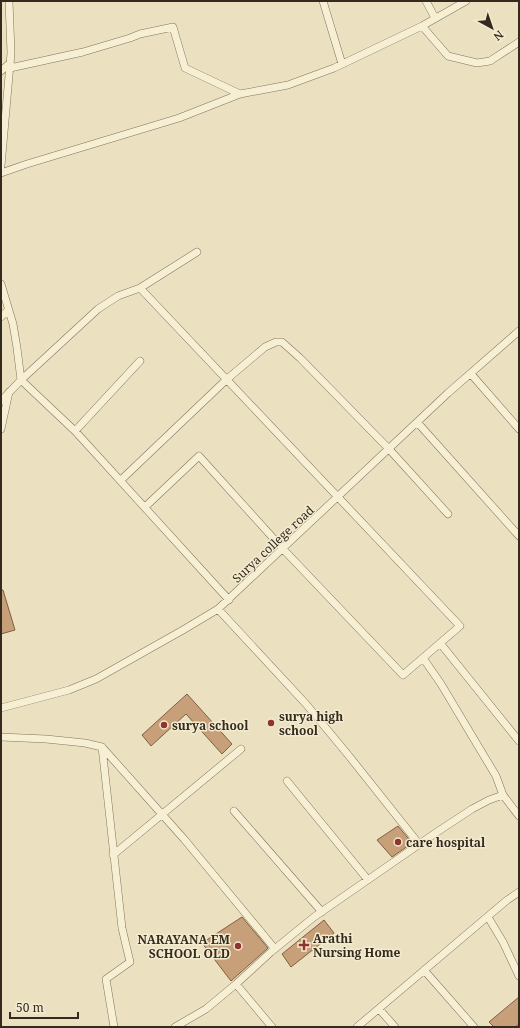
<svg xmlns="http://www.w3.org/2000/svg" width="520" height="1028" font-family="'Noto Serif',serif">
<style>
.building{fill:#c79f79;stroke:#815f41}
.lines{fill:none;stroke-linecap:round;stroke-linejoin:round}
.street-casing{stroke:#83735a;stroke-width:8}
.street{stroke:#f6efd4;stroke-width:7}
.poi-dot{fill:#8f342e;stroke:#f3ebd0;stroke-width:1.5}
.labels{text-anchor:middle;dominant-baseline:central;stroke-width:3;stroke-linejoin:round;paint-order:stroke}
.street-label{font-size:12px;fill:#342a1d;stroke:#f3ebd0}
.poi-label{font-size:12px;font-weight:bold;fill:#342a1d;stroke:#f3ebd0;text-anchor:start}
</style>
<rect width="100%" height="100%" fill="#ebe1c1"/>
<path class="building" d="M1,590H3L15,630L1,634Z
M187,694L232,744L222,754L186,714L151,746L142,735Z
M398,826L412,843L392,857L377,840Z
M242,917L268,948L231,981L202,943Z
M324,920L334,933L291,967L282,954Z
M519,997V1024L515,1027H494L489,1022Z"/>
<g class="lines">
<g class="street-casing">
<path id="street" d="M323,1L342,64
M426,1L435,18
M422,26L448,56L477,63L490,61L519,42
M10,68L83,52L130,38L140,34L173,27L185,68L240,94
M1,71L10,63
M1,166L11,53L9,1
M1,173L27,164L179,118L240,94L288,85L334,68L422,26L466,1
M197,252L140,288L118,296L98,309L21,380L75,431L229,600
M1,284L13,324L17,348L21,380L1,401
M140,288L460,626L403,675L283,549L199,456L145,507
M1,317L8,310
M471,374L519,429
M417,422L519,536
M1,429L9,392
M75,431L140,361
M121,480L226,380L265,347L276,342H282L300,358L389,449L448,514
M218,609L306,704L349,756L419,844
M440,643L519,741
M423,658L441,684L496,776L503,795
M1,708L69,690L96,679L183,630L218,609L448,393L519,331
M1,737L46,739L85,743L102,747L184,839L275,949
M102,747L122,928L130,962L106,979L114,1027
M287,781L368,880
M234,811L322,912
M113,855L241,749
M488,917L503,942L519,976
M424,970L474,1027
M236,984L272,1027
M379,1009L395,1027
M175,1027L206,1009L236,984L271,952L314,917L437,832L472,809L489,800L503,795L519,816
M357,1027L506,901L519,892"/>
</g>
<use href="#street" class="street"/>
</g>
<g class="poi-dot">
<circle cx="271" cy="723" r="4"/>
<circle cx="164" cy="725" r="4"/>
<circle cx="398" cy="842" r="4"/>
<path d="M302 939h4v4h4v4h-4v4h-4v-4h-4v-4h4z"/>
<circle cx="238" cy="946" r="4"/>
</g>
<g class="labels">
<g class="street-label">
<text transform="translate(273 544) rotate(-43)">Surya college road</text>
</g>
<g class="poi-label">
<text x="279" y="716">surya high<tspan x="279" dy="14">school</tspan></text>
<text x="172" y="725">surya school</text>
<text x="406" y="842">care hospital</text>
<text x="313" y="938">Arathi<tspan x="313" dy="14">Nursing Home</tspan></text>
<text x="230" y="939" text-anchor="end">NARAYANA EM<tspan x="230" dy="14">SCHOOL OLD</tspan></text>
</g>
</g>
<rect width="520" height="1028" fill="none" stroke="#342a1d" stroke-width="4"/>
<g transform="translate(492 28) rotate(140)" stroke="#f3ebd0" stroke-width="3" paint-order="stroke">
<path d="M0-3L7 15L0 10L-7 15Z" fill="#342a1d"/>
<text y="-6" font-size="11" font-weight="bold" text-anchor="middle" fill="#342a1d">N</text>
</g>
<path d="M10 1012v6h68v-6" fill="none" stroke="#342a1d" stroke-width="2"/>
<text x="16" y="1012" font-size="12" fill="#342a1d" stroke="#f3ebd0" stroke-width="3" paint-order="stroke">50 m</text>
</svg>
